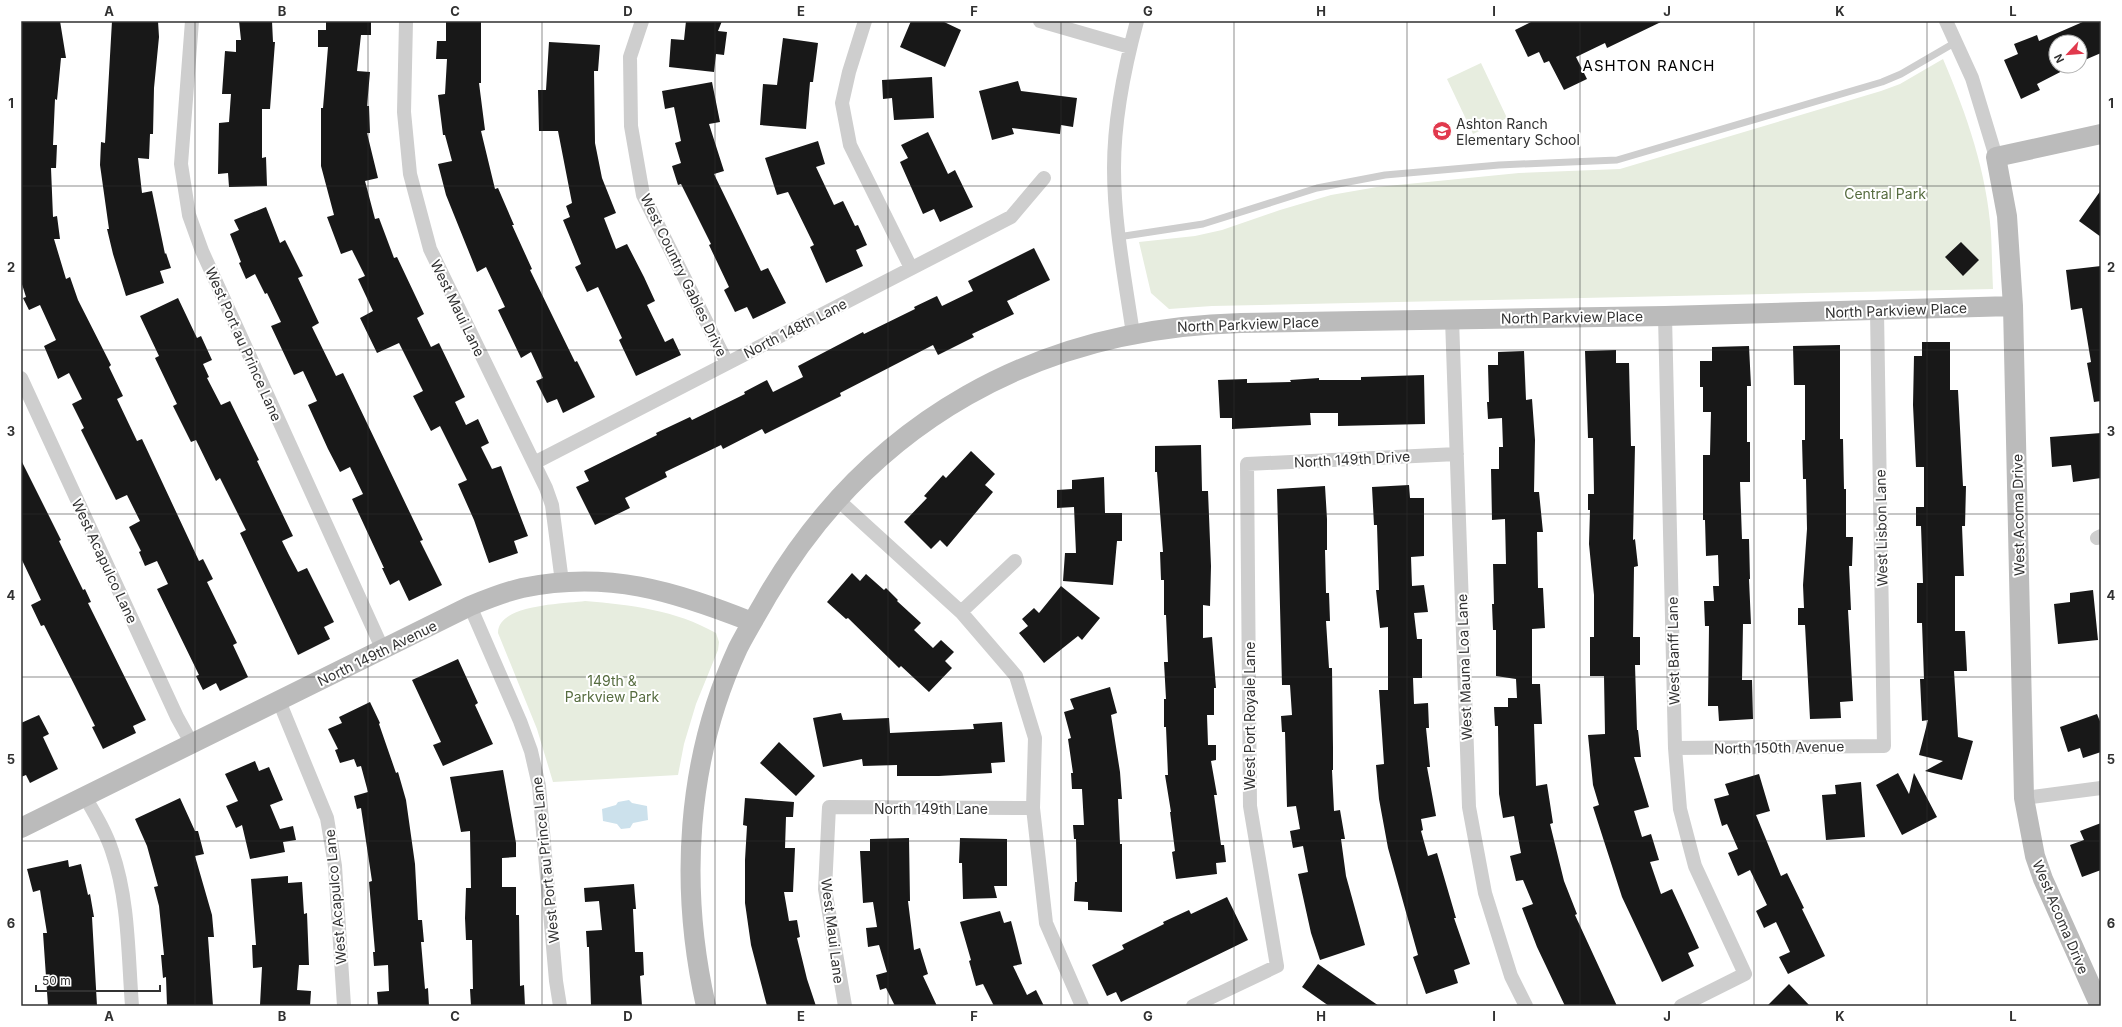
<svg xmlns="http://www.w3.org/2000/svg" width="2122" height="1027" font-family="Inter,sans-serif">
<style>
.green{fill:#e7eddf}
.water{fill:#cce1ec}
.building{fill:#181818}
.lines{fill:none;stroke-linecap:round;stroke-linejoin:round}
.lane{stroke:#cecece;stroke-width:7}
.street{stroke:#cecece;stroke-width:14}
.secondary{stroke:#bbb;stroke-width:20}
.grid{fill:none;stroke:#313131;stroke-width:1;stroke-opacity:0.55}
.labels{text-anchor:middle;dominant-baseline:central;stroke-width:4;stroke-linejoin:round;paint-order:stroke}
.poi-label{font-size:14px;fill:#313131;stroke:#fff;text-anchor:start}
.park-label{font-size:14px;fill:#566c3f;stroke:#fff}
.street-label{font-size:14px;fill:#313131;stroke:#fff}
.neighbourhood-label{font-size:15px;letter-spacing:1px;fill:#000;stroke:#fff}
.neatline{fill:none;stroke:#313131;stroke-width:1.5}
.grid-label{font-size:13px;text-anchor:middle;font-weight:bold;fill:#313131}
</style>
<rect width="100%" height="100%" fill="#fff"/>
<path class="green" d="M1943,59C1967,115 1987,173 1991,233C1992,252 1992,270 1993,289L1212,306L1169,309L1151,293L1139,242L1195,236L1222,230L1280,210L1331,195L1377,187L1519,173L1620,169L1881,91L1900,84Z
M1481,63L1507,118L1473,134L1447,79Z
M585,601C632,605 675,610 716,633L719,642L718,650L696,704L684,744L678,775L553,782L537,729L498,633C498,604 564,604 585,601Z"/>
<path class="water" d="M629,800L632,803L647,806L648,820L633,823L630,828L621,829L617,824L603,821L602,809L616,805L618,802Z"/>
<path class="building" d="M21,21H60L66,58H61L57,100L55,99L53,145H57L56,168H51L53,217L57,216L60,239H54L66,279L70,277L78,300L111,365L109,367L123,396L117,399L137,441L142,439L199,561L203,559L213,579L207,582L237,643L233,645L248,677L220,691L216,683L203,690L196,676L199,675L157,589L168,584L157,561L145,566L139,552L141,551L129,527L140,521L127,495L116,500L81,430L84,428L72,404L82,399L69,373L58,379L44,346L56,340L40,305L29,310L23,298L26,297L21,281Z
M112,21H158L159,37L154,88L153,134H150L149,159L138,158L142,193L152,191L165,254L166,253L171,268L160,271L164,283L126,296L113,254L107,229H109L100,165L101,142L105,143Z
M239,21H272L273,42H275L270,109H262V158L266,157L267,186L229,187L228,173L218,174L219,123L229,122L231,94H222L225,51L236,52V40H241Z
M326,21H371V35H361L357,71L370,72L367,106H369L370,133H367L378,178L365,181L375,219L379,218L394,258L397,257L424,314L417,318L431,347L439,343L465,397L455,402L466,425L478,419L489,443L481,447L492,469L501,466L528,536L514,541L518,553L489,563L474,520L458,484L467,480L440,426L431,431L413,396L423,391L399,343L377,353L360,318L373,311L358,279L365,276L352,250L341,254L327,217L334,215L321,166V108H323L328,47H318V30H326Z
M446,21H481V83H479L485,130L481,131L495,189L498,188L514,225H512L532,269L530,270L575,362L577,361L595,397L563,413L557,399L547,403L536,381L543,378L531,352L521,358L498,310L505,307L486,267L477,272L446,195L438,164L452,161L445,135H443L438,95L445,94L447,59H436L437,41H446Z
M686,21H722L718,31L727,32L724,55L716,54L714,72L669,67L671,39L684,40Z
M911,21H942L961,30L945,67L900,47Z
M1533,21H1663L1607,48L1605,43L1576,57L1587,79L1564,90L1549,61L1544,63L1539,52L1528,57L1515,30Z
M2085,21H2101V53L2080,62V42H2056V66H2072L2037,84L2040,90L2021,99L2004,60L2018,54L2014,44L2037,35L2039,41Z
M783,38L818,43L813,82H810L806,129L760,125L763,84L777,85Z
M549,42L600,45L598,71H594L595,143L602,178L616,213L604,218L616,249L627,244L644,277L655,301L647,305L665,342L673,338L681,355L636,376L619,340L622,338L598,287L587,292L575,267L581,264L563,220L570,217L566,206L572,203L558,131H539L538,90H546Z
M932,77L934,118L894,120L892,98L883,99L882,80Z
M1018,81L1021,91L1077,98L1073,127L1061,125L1060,134L1012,128L1014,134L992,140L979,91Z
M712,82L720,122L709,124L724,171L714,174L761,271L768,268L786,303L753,319L747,307L735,312L724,290L729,287L709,245L711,244L681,184L678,185L672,166L681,163L675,143L681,141L674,107L665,109L662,91Z
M928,132L948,174L955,170L973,207L940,222L934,209L923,214L900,162L908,158L901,145Z
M818,141L825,164L816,167L834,205L843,201L855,226L858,225L867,245L856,250L863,266L826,283L810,247L814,245L788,192L777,195L765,158Z
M2101,190V237L2079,221Z
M266,207L280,243L285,240L303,276L298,278L319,323L312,327L336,376L343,373L423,540L420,541L442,585L409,601L399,580L390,585L382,568H384L352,499L363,494L350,467L340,472L328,449L308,405L317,401L303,371L294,375L271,326L281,322L267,293L265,294L255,274L246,279L239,263L241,262L230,234L239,230L234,220Z
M1961,242L1979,260L1963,276L1945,257Z
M1034,248L1050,280L1007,301L1014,314L972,334L974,337L938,355L933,345L840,393L841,396L765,434L762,429L723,449L721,445L665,472L667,477L625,498L630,508L595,525L576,487L589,481L584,471L657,435L656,433L690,417L692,420L745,394L744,392L767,380L773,392L803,377L798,366L863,332L864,334L915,309L914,307L937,296L942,306L973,291L968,281Z
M2101,266V401L2094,402L2087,363L2091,362L2082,308L2071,310L2066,270Z
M178,298L197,338L201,336L212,360L203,364L209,377L207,378L221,405L230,401L259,460L257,461L293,536L282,541L289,555L298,572L307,568L334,622L324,627L330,639L298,655L240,533L246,530L220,478L216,481L196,440L191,442L173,406L177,404L155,358L159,356L140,316Z
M1922,342H1950V390H1958L1963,486H1966L1965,526H1962L1964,576H1955V631H1965L1967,671H1954L1958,737L1973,741L1962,780L1925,771L1943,761L1919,755L1928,720L1922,721L1920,679H1924L1922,623H1917V583H1923L1921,526H1916V507H1924V467H1916L1913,405L1914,356H1922Z
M1840,345V439H1843L1844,489H1846V537H1853L1852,566H1849L1851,610H1848L1853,701L1840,702L1841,718L1810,719L1805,625H1798V608H1804L1803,585L1807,529L1806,479H1803L1802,440H1805V385H1794L1793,346Z
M1749,346L1751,386H1747V442H1750V482H1740L1742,539H1749L1750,579H1749L1751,624H1743L1742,680H1752L1753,719L1719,721L1718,706H1708L1709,626H1705L1704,601H1714L1713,586H1719L1718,555L1706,556L1705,520H1703V455H1710L1711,412H1703V387H1700V361H1712V347Z
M1616,350V363H1629L1631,446H1635L1633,540L1635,539L1638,566L1634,567L1633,637H1640V665H1635L1637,730H1638L1641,757H1634L1649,807L1634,811L1642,837L1651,834L1659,860L1650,862L1661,894L1672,889L1699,948L1688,953L1694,966L1662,982L1622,897L1593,807L1599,805L1593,785L1588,735L1605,734L1604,676H1590V637H1594V595L1589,544L1590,510H1588V494H1594L1593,438H1588L1585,351Z
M1524,351L1526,400L1532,399L1535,440L1534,492H1539L1543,532H1537L1538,588H1543L1545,628L1532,629V684H1540L1542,724H1534L1536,786L1547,784L1553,823L1550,824L1564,881L1577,914L1575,915L1617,1006H1565L1537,947L1522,908L1533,904L1523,880L1516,881L1510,856L1521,853L1514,816L1503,818L1499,794L1498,726H1495L1494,707H1508V698H1517L1516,679L1496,676V630H1493L1492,604H1494L1493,564H1506L1505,519L1492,520L1491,469H1499V447H1503L1502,418L1488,419L1487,402H1489L1488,365H1498V352Z
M1424,375L1425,424L1338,426V413H1310L1311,425L1232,429V418H1220L1218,380L1247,379V383L1291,382L1290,380L1319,378V380H1361V377Z
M2101,433V478L2073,482L2071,465L2052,467L2050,437Z
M1201,445L1202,491H1208L1211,566L1210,606L1203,605V638L1212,637L1216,688H1214V715H1207L1208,745H1216V760L1211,761L1217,795H1214L1221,845H1224L1226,862L1216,863L1217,874L1176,879L1172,852L1175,851L1170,812H1171L1165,775H1168L1166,727H1164V699H1166L1164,662H1168L1166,615H1164V580H1161L1160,552H1163L1157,472H1155V446Z
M971,451L995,474L985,485L993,492L947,547L940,540L931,549L904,522L927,498L924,496L943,475L946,478Z
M21,460L61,540L59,541L83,590L85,589L91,602L88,603L146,720L133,726L136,733L103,749L92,727L95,726L75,686L44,625L41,626L31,605L41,600L21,558Z
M1104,477L1105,513H1122V541H1117L1113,585L1063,581L1065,553H1076L1074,507L1057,508V490L1072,489V480Z
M1409,485L1410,498H1424V556L1411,557L1412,586L1424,585L1428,612L1414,613L1417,639H1422V678H1413L1414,704L1428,703L1429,728H1426L1430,767H1427L1436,816L1421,819L1423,830L1421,831L1428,856L1437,853L1456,918H1454L1470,964L1454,970L1458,983L1426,994L1413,957L1418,955L1388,848L1379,799L1376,765L1384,764L1379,690H1388V627L1380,628L1376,590H1379L1377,525H1374L1372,487Z
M1325,486L1327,519V550H1325L1326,593H1329L1330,621H1326L1329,668H1332L1333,748V770H1332L1334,811L1340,810L1345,839H1341L1346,876L1365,945L1320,960L1311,933L1298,874L1308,872L1303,846L1293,848L1290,831L1300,829L1296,806L1287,807L1285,732H1282L1281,716L1292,715L1290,685H1282L1277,489Z
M852,573L860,581L866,574L884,590L886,588L898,600L897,601L921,623L914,630L933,648L941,640L954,652L945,661L952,668L929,692L901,666L899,668L848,618L846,619L827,602Z
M1061,586L1100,618L1082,640L1078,636L1044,663L1019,633L1028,626L1022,619L1034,608L1039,613Z
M2093,590L2098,640L2058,644L2054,604L2070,602V593Z
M458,659L478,703L475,705L493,744L443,766L433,745L441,742L412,680Z
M1110,687L1117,713L1111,715L1120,772L1122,799H1118L1120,844H1122V912L1088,910V902L1074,901L1075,882H1077L1076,839H1074L1073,825H1084L1082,789H1072L1071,773H1073L1068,739L1071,738L1064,712L1074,709L1070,699Z
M370,702L380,723L379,724L396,773L398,772L406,800L415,864L418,920H422L424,942H421L425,989L428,988L429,1006H378L377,992L389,991L388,965L374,966L373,952H375L369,882L372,881L361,808L357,809L354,796L368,792L361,766L357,767L354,759L340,763L335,750L338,749L328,729L342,723L339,717Z
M841,713L843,720L889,718L890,733L974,729L973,724L1002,722L1005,762L991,763L992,773L939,776H897V765L863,766L862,759L823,767L813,718Z
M2097,714L2101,724V752L2083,758L2080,748L2068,752L2060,727Z
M39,715L49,734L43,737L58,769L30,783L26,775L21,777V723Z
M779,742L815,776L796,796L760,763Z
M255,761L259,771L269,767L283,800L270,805L280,829L293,826L296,840L283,842L285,852L250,859L242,825L236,828L226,806L238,801L225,774Z
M503,770L516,843V857L502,858V887H516V915H519L520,986L524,985L525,1006H471L470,989H473L472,940H466L465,918L466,888H471L470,831L461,832L450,777Z
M1898,773L1909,794L1914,773L1937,817L1902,835L1876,785Z
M1759,774L1770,811L1756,815L1781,876L1787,873L1804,908L1802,909L1825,956L1788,974L1779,957L1790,952L1776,922L1764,928L1756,911L1767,905L1750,870L1738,876L1728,853L1738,849L1727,824L1722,826L1714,799L1729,795L1725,784Z
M1861,782L1865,837L1826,840L1822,795L1836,794L1835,785Z
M180,798L195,831H198L204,854L195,856L212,915L214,937H208L213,1006H167L166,977L163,978L161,955H164L159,906L154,887L158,886L147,846L135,819Z
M745,798L794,802L793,817H786L785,848H795L793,892H784L789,921L797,920L800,937L797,938L807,979L816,1006H767L751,945L745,903V860L747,826L743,825Z
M2101,823V870L2082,877L2070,845L2084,840L2080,831Z
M909,838L910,901H908L914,950L920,948L928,974L923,976L937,1006H895L886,988L880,990L876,975L887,972L879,945L868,947L866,928L877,927L873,902L863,903L860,851H870V839Z
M960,838L1007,839V886H994L997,898L963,899L962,863H959Z
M68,860L69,867L81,864L88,895L90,894L94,917H92L97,1006H48L43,933H47L40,890L33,892L27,869Z
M288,876V883L302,882L304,914L307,913L309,965H299L297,990L311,991L310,1006L260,1005L262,967L253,968L252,945H256L251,879Z
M634,884L636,909H633L635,952H643L644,975L640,976L642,1006H591L589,947H587L586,931L602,930L599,901L585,902L584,888Z
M1227,897L1248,940L1121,1002L1116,992L1107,996L1092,965L1124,949L1122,945L1164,924L1163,922L1189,910L1191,914Z
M1000,911L1004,923L1011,921L1015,936L1022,964L1013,966L1027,995L1036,990L1044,1006H994L983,984L976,986L969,961L971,960L960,922Z
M1318,964L1379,1006H1329L1302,987Z
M1789,984L1810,1006H1767Z"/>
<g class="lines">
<path class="lane" d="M1118,237L1203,224L1317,188L1385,175L1499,165L1617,160L1882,82L1901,74L1956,42"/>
<path class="street" d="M192,21L181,164L189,215L202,251L383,650
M406,21L404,112L410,174L430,249L546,488L552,505L562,582
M642,21L630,57L631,126L643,195L727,363
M865,21L849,72L842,103L850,145L911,268
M1040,21L1130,47
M1946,21L1972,78L1996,157
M1665,316L1675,748L1680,809L1695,866L1745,974L1681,1006
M1452,319L1469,807L1485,893L1511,976L1526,1006
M1133,334C1125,279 1114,224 1114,168C1114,118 1124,69 1137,21
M21,378L177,717L192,744
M534,463L1011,217L1044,178
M837,499L961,612L1016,676L1035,738L1033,808L1046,923L1082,1006
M2097,538L2101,536
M470,606L520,721L531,751L539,786L556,981L560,1006
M961,612L1015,561
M279,701L327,818L335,866L344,1006
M1675,748L1884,746L1877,311
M85,797C95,814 106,832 112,851C129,900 128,955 132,1006
M2024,798L2101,788
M845,1006L825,889L829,807L1033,808
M1193,1006L1277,966L1250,806L1247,464L1457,454"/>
<path class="secondary" d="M21,828L470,606C487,599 504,592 522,588C608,570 673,591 752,622
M706,1006C679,887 686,760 738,648C747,630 758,613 768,595C871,420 1039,328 1241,323L1665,316L2013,306
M2100,1006L2043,879L2035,856L2024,798L2013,306L2007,216L1996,157L2101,134"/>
</g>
<path class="grid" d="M195,21V1006M368,21V1006M542,21V1006M715,21V1006M888,21V1006M1061,21V1006M1234,21V1006M1407,21V1006M1580,21V1006M1754,21V1006M1927,21V1006M21,186H2101M21,350H2101M21,514H2101M21,677H2101M21,841H2101"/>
<defs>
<g id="school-disc" transform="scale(1)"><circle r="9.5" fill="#e1394d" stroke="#fff"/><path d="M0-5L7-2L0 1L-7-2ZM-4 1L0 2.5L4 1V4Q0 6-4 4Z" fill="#fff"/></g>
</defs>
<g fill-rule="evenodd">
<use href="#school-disc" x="1442" y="131"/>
</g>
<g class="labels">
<g class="poi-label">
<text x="1456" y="123">Ashton Ranch<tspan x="1456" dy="16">Elementary School</tspan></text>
</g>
<g class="park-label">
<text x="1885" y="193">Central Park</text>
<text x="612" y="680">149th &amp;<tspan x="612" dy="16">Parkview Park</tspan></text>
</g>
<g class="street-label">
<text transform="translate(684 275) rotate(64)">West Country Gables Drive</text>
<text transform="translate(458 308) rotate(64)">West Maui Lane</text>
<text transform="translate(1896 310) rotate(-2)">North Parkview Place</text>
<text transform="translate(1572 317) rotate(-1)">North Parkview Place</text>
<text transform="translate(1248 324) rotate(-2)">North Parkview Place</text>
<text transform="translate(795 328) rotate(-27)">North 148th Lane</text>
<text transform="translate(244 344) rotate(66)">West Port au Prince Lane</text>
<text transform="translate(1352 459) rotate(-3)">North 149th Drive</text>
<text transform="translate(2018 515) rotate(-91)">West Acoma Drive</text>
<text transform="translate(1881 528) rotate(-91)">West Lisbon Lane</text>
<text transform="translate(105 561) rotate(65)">West Acapulco Lane</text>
<text transform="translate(1673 651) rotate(-91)">West Banff Lane</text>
<text transform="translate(377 653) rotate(-26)">North 149th Avenue</text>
<text transform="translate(1464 667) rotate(-92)">West Mauna Loa Lane</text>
<text transform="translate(1249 716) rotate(-90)">West Port Royale Lane</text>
<text transform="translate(1779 747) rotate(-1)">North 150th Avenue</text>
<text x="931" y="808">North 149th Lane</text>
<text transform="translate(545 860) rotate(-96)">West Port au Prince Lane</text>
<text transform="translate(335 897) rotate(-95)">West Acapulco Lane</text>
<text transform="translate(2061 917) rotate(67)">West Acoma Drive</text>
<text transform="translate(833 931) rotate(83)">West Maui Lane</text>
</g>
<g class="neighbourhood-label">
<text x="1649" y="65">ASHTON RANCH</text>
</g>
</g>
<rect width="2122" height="1027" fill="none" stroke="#ffffff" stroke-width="44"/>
<g transform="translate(2068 54) rotate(244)"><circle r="19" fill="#ffffff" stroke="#adadad"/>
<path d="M0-3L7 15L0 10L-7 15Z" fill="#e1394d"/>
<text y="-6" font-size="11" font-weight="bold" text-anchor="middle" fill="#313131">N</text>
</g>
<path d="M36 985v6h124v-6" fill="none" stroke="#313131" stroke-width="2"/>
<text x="42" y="985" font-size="12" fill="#313131" stroke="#ffffff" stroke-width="3" paint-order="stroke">50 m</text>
<rect x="22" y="22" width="2078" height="983" class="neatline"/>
<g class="grid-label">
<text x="109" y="16">A</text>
<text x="282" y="16">B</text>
<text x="455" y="16">C</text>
<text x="628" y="16">D</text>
<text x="801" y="16">E</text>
<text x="974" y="16">F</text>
<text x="1148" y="16">G</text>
<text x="1321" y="16">H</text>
<text x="1494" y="16">I</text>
<text x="1667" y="16">J</text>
<text x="1840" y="16">K</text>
<text x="2013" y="16">L</text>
<text x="11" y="108">1</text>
<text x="2111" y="108">1</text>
<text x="11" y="272">2</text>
<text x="2111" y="272">2</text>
<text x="11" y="436">3</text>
<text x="2111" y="436">3</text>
<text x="11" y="600">4</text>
<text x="2111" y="600">4</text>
<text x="11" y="764">5</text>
<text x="2111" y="764">5</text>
<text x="11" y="928">6</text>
<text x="2111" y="928">6</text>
<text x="109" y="1021">A</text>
<text x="282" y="1021">B</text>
<text x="455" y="1021">C</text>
<text x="628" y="1021">D</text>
<text x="801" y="1021">E</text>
<text x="974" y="1021">F</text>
<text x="1148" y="1021">G</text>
<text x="1321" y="1021">H</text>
<text x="1494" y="1021">I</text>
<text x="1667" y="1021">J</text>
<text x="1840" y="1021">K</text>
<text x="2013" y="1021">L</text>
</g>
</svg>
